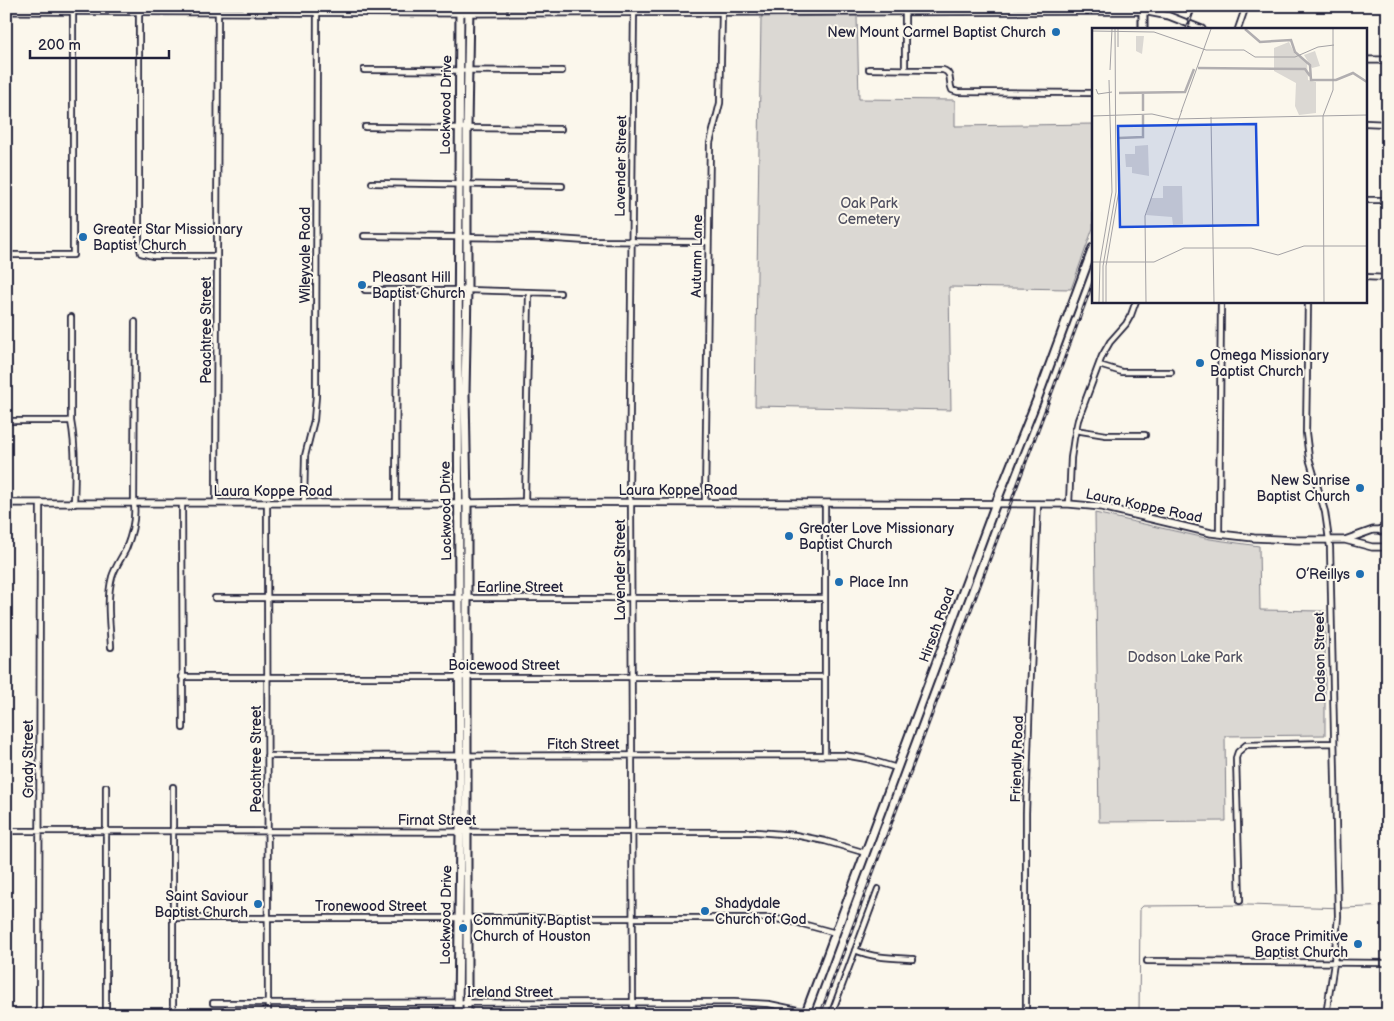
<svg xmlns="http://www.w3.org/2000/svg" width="1394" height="1021" font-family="'Balsamiq Sans',sans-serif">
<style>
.green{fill:#dbd8d3;stroke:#7e7d87}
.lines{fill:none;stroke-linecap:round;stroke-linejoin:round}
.stream{stroke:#787681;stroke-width:1}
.minor-casing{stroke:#22223b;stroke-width:8}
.tertiary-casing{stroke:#22223b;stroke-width:9}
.secondary-casing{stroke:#22223b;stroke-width:11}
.minor{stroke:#fbf7ec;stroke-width:4.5}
.tertiary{stroke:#fbf7ec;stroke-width:5.5}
.secondary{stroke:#fbf7ec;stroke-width:7}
.rail-casing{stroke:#22223b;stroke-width:3}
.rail{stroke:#fbf7ec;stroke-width:1;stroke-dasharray:4;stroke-linecap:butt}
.poi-dot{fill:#1f6fb2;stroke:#fbf7ec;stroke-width:2}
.labels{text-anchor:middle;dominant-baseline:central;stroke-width:4;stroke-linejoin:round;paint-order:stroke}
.poi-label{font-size:14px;fill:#22223b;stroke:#fbf7ec;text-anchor:start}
.street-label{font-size:14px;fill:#22223b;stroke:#fbf7ec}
.park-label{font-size:14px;fill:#505061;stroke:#fbf7ec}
.inset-river{fill:none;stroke:#b1aeb0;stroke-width:2.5}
.inset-road{fill:none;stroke:#a4a2a5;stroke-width:1}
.view{fill:#1d4ed8;fill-opacity:0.15;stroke:#1d4ed8;stroke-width:2.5}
.inset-edge{fill:none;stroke:#22223b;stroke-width:2.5}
</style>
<rect width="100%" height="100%" fill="#fbf7ec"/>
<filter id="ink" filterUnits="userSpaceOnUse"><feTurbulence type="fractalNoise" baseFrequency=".02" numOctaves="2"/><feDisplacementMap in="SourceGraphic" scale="10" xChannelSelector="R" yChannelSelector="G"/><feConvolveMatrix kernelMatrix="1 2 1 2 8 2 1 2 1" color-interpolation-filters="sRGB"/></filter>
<g filter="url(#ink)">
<path class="green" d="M857,16L859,99L955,100V126L1093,124V228L1071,289L949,287L951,410L755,406L761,17Z
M1095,513L1210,539L1259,546L1260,610L1325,611V735L1225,736L1226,821L1099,822Z"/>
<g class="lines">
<path class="stream" d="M1139,1015L1140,909L1143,906L1248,905L1345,908L1388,906"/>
<g class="minor-casing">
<path id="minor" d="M139,6V243L141,253L153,256H217
M1238,29L1246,6
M869,69L943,70C953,73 948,82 952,90L958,92L1093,93
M905,69V12
M364,70L562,71
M1365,123L1388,124
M365,127L561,129
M6,150L7,6
M372,183L562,186
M1365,200H1388
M364,236L542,238L587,241L708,242
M6,255H73V6
M1365,277L1388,278
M365,290H467L560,293
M1308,301L1306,433L1309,458L1325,512L1330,547L1338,916L1334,963L1326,1015
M71,317V421C76,448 75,476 74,504
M1099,365L1122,372H1171
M6,421H71
M1075,430L1106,435H1145
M525,502L529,293
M705,502L710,143L720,103L722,12
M182,503L183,728
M216,503L218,6
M267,503L268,1015
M304,503L305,456L314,420L316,396L317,6
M396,503L397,291
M1069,504L1071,458L1074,438L1078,420L1102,356L1110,342L1126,324L1131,315L1136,301
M1219,534L1221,301
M215,598H825
M111,647C110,624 106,600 112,577C115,567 121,559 126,549C132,534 136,520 134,504L135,322
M182,677H825
M825,755V503
M267,756L844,755L867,759L897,768
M106,787V1015
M173,787V1015
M6,831L756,832L795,835L825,841L866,853
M1240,901L1236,758L1238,752L1246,745L1333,743
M173,918H769L795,922L836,933
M855,950C874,958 892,958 913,959
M1147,961L1388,963
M213,1003L734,1002L769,1004L807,1012
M39,1015L40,503
M633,1015L631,503L629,495L634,6
M831,1015L878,889
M1026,1015V813L1030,694L1038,504"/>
</g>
<g class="tertiary-casing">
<path id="tertiary" d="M6,11L469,13L1143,11L1169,16L1202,29
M1365,60H1388
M6,503H467L525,502L1069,504L1102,507L1211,533L1254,538L1297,540H1345L1373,530H1388
M1345,540L1372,547H1388"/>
</g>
<g class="secondary-casing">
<path id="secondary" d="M1143,29V6
M1381,530L1388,525
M458,1015L460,831L458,360L460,6
M467,1015V503L465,393L467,290V127L469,6
M805,1015L996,503L1038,397L1093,248"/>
</g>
<use href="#minor" class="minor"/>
<use href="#tertiary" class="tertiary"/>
<use href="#secondary" class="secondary"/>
<g class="rail-casing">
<path id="rail" d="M1187,29L1195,6
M820,1015L1093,282"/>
</g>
<use href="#rail" class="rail"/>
</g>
</g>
<g class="poi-dot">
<circle cx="1056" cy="32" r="5"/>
<circle cx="83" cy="237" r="5"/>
<circle cx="362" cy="285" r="5"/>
<circle cx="1200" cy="363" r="5"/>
<circle cx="1360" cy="488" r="5"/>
<circle cx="789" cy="536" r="5"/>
<circle cx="1360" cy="574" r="5"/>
<circle cx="839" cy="582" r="5"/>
<circle cx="258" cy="904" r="5"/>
<circle cx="705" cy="911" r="5"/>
<circle cx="463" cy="928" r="5"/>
<circle cx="1358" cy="944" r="5"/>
</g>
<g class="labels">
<g class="poi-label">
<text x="1046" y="32" text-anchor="end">New Mount Carmel Baptist Church</text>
<text x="93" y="229">Greater Star Missionary<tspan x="93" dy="16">Baptist Church</tspan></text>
<text x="372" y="277">Pleasant Hill<tspan x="372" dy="16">Baptist Church</tspan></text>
<text x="1210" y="355">Omega Missionary<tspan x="1210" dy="16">Baptist Church</tspan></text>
<text x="1350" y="480" text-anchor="end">New Sunrise<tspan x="1350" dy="16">Baptist Church</tspan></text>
<text x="799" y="528">Greater Love Missionary<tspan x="799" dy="16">Baptist Church</tspan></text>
<text x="1350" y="574" text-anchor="end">O’Reillys</text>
<text x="849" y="582">Place Inn</text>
<text x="248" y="896" text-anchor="end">Saint Saviour<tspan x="248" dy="16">Baptist Church</tspan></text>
<text x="715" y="903">Shadydale<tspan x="715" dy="16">Church of God</tspan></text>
<text x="473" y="920">Community Baptist<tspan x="473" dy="16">Church of Houston</tspan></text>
<text x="1348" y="936" text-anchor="end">Grace Primitive<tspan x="1348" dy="16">Baptist Church</tspan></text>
</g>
<g class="street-label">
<text transform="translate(446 105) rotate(-89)">Lockwood Drive</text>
<text transform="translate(621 166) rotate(-89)">Lavender Street</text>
<text transform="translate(305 255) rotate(-90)">Wileyvale Road</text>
<text transform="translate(697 256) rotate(-89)">Autumn Lane</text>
<text transform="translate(206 330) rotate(-90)">Peachtree Street</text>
<text x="678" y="490">Laura Koppe Road</text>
<text x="273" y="491">Laura Koppe Road</text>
<text transform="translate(1144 506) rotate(12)">Laura Koppe Road</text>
<text transform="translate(446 511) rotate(-91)">Lockwood Drive</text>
<text transform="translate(620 570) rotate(-90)">Lavender Street</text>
<text x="520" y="587">Earline Street</text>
<text transform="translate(937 625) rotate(-70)">Hirsch Road</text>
<text transform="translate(1320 657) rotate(-91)">Dodson Street</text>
<text x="504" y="665">Boicewood Street</text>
<text x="583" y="744">Fitch Street</text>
<text transform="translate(28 759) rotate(-90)">Grady Street</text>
<text transform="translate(256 759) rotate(-90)">Peachtree Street</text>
<text transform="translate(1017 759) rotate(-88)">Friendly Road</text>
<text x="437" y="820">Firnat Street</text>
<text x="371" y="906">Tronewood Street</text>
<text transform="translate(446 915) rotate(-89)">Lockwood Drive</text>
<text x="510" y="992">Ireland Street</text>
</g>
<g class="park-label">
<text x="869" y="203">Oak Park<tspan x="869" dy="16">Cemetery</tspan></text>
<text x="1185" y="657">Dodson Lake Park</text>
</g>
</g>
<g transform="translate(1092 28)">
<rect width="275" height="275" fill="#fbf7ec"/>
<path d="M44,8H52L50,26L44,23ZM197,14L203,26L215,35L216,52L224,54V85L207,87L203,78L204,55L182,43V20ZM223,23L228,38L220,40L212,27ZM56,117L57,148L40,145V139H34L33,126H43V118ZM71,158H90L91,196L81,197L80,189L54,187L59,170H71Z" fill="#dbd8d3"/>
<path class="inset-river" d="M153,1L168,14L199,12L203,24L218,37L219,52H244L261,45L275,54M106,40L213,41L218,48M27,65L93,64L102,41M51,65V83M27,110L51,109V87"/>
<path class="inset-road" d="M0,3L62,4L114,22H152L163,29H203L226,19L242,17M26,19V1M18,42L20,1M4,61L6,66L20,64M89,84L119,1M0,88L60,86L82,91L275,87M119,89L122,274M0,234H62L92,220H159L186,227L212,218H275M7,274L8,234L20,164L17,52M11,274V238L24,164L23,1M14,274V238L27,162M54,274L53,188L90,82M232,274L231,88L241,62V1"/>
<path class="view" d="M164,96L166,197L28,199L26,98Z"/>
<rect width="275" height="275" class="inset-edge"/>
</g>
<rect width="1394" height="1021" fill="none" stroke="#fbf7ec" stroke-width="25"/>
<rect x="12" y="12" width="1369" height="996" fill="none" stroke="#22223b" stroke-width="2" filter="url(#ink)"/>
<path d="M30 50v8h139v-8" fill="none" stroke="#22223b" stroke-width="2.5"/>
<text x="38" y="50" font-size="15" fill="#22223b" stroke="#fbf7ec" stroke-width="4" paint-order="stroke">200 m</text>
</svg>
